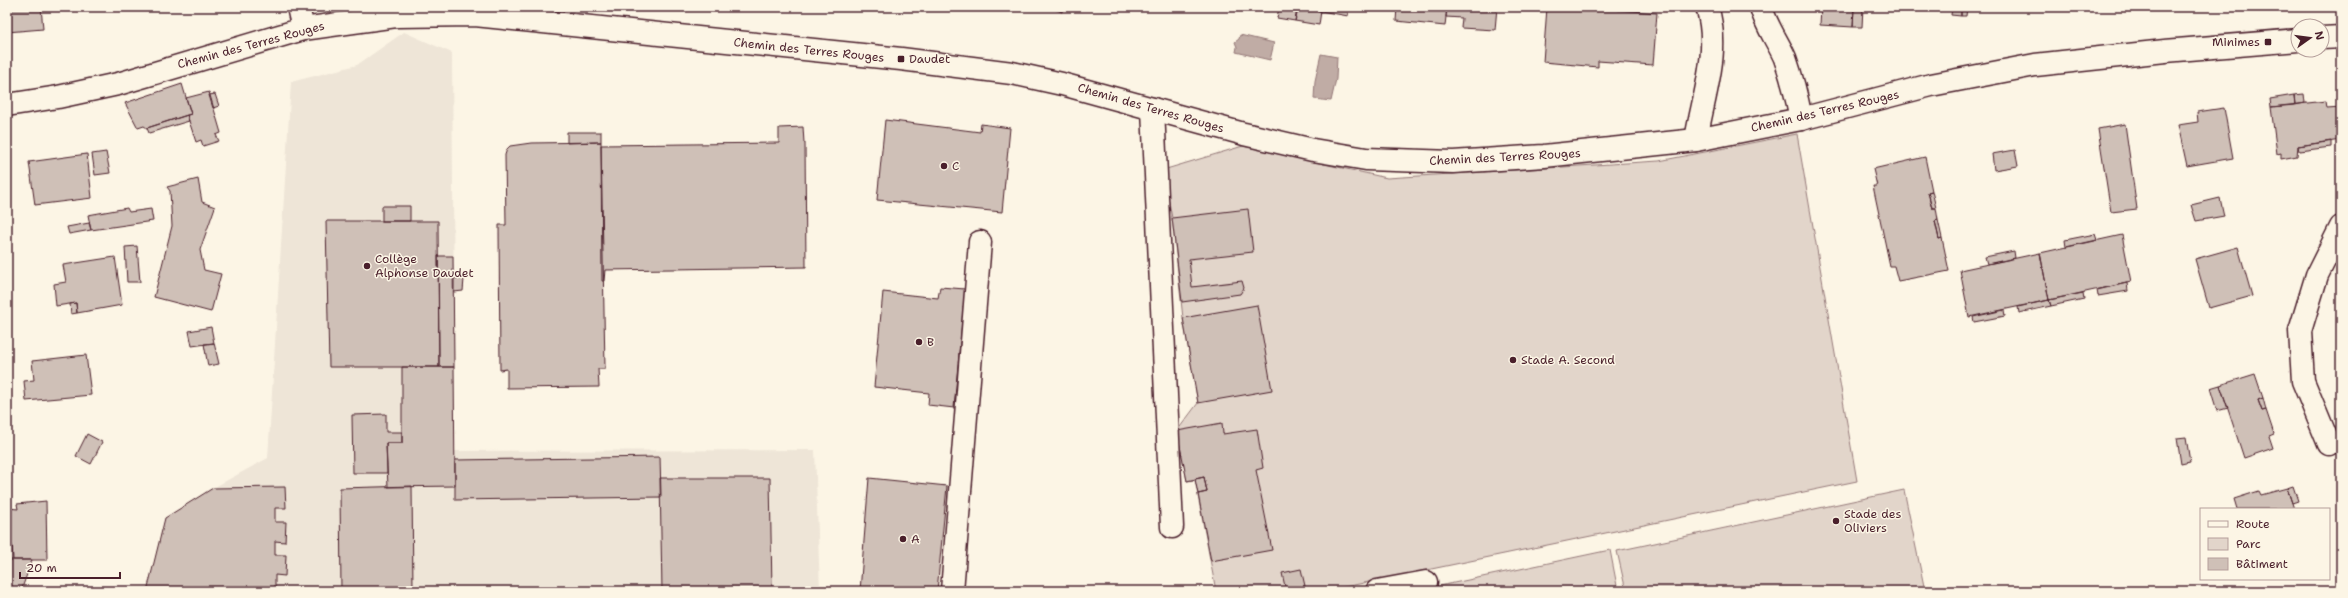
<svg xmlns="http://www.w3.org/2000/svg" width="2348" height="598" font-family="'Shantell Sans',sans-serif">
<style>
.built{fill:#eee5d7}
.green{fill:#e2d5ca;stroke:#967a7a}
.water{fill:#c0aca5;stroke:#917474}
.building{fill:#cfc0b7;stroke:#4a1f2b}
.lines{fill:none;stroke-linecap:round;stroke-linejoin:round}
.minor-casing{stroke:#4a1f2b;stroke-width:25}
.major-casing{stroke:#4a1f2b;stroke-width:25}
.minor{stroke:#fcf5e5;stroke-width:22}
.major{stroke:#fcf5e5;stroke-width:22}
.poi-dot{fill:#4a1f2b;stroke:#fcf5e5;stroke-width:1.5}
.labels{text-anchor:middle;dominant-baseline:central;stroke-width:3;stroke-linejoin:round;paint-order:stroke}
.poi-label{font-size:12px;fill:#4a1f2b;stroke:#fcf5e5;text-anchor:start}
.street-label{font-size:12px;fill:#4a1f2b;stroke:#fcf5e5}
</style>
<rect width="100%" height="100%" fill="#fcf5e5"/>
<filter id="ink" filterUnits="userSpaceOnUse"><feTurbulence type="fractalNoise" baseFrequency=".025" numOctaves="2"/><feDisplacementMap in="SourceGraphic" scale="8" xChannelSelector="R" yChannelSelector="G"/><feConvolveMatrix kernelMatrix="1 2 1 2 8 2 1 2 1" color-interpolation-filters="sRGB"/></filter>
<g filter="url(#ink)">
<path class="built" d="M404,32L452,53L455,451L815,450L820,591H147L165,518L213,488L268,458L291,82L357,65Z"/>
<path class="green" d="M1797,134L1857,481L1325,591H1216L1195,480L1187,481L1177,431L1198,403L1183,318L1172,218L1163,170L1243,146L1387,178L1659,161Z
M1904,490L1925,591H1626L1617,551Z
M1610,550L1618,591H1416Z"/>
<path class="water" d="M1240,35L1274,43L1270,60L1236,52L1237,47L1235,42L1239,39Z
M1321,54L1337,57L1336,79L1331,101L1314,99L1315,81Z"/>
<path class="building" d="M7,7H41L43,29L7,32Z
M1049,7H1063L1062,12Z
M1279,7H1299L1295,21L1277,18Z
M1299,7H1349L1348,16Z
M1397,7H1447L1445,26L1396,21Z
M1447,7H1497L1495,30L1461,28L1462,18L1446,17Z
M1547,7H1618V10L1657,13L1653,65L1598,61V67L1543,62Z
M1821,7H1854L1853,27L1820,25Z
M1854,7H1863L1862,27H1853Z
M1928,7H1952V8Z
M1952,7H1961V16L1951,15Z
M1961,7H1967L1966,16H1961Z
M1297,8L1321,11L1319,25L1295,21Z
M182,84L191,114L147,128L144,126L138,128L125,103Z
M209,92L221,133L216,135L219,141L203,146L201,140L196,142L187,115L191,114L186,98Z
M215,94L219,106L213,108L209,95Z
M2304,94L2305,103L2295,105L2294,95Z
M2294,95L2295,105L2271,107L2270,99Z
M2326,101L2327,108L2341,107V140L2298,146L2297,156L2281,159V153L2277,154L2271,107Z
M2224,108L2233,158L2187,166L2178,125L2198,122L2197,112Z
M187,115L189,121L149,133L147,128Z
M885,120L980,132L981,124L1010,128L1002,212L877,200Z
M2125,124L2137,209L2111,212L2098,129Z
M803,127L804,143H805L806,267L605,270L604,281H602L601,145L779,143V128Z
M567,132H601V142L567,143Z
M2331,141V147L2299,151L2298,146Z
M601,142L605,369H598L599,387L507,388V369L500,370L499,225H506L505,155L507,149L510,146L531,143Z
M2015,150L2018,166L1994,170L1992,154Z
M106,152L110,173L95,175L92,154Z
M87,154L92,198L35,205L29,162Z
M1925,157L1932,191L1928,192L1932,208H1936L1938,220L1935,221L1939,239L1942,238L1949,271L1898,281L1894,266H1890L1873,186H1877L1873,169Z
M198,179L202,202L215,207L200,250L204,270L221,274L211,312L154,297L172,226L170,191L167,187Z
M1932,191L1936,208H1932L1928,192Z
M2220,198L2224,216L2196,221L2191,205Z
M382,206H410V221H382Z
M127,208L129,212L151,209L153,221L91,230L88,215Z
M1248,209L1253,252L1189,259L1192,287L1242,281L1244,288L1240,294L1182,302L1172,218Z
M1938,220L1942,238L1939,239L1935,221Z
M326,221H438L439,367H329Z
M89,223L91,230L69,234L67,227Z
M2095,234L2097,240L2066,247L2065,240Z
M2122,235L2131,282L2049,300L2040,253Z
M137,246L140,282H127L125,247Z
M2238,247L2252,296L2209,308L2195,259Z
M2014,251L2015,258L1987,264L1985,257Z
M2040,253L2049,300L1969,317L1960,270Z
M438,256H453L454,367H439Z
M115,257L122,305L77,313L76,303L56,306L54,284L66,282L63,265Z
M454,278L464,279L463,291L454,292Z
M2127,283L2128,291L2098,296L2097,290Z
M940,287L965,289L954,408L928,405L929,393L874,387L883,292L938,298Z
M2083,293L2084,299L2051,306L2049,300Z
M2049,300L2051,306L2019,313L2018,307Z
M76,303L77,313L71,314L70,304Z
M1257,305L1272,390L1198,403L1183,318Z
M2004,310L2005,316L1974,322L1973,317Z
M211,327L214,343L192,346L189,331Z
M214,343L219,364L208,366L204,344Z
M86,355L91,395L26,401L24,381L34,380L32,361Z
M402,367H454L455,486L388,487L386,443H402Z
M2255,374L2263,398L2258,400L2262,411L2266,410L2274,434L2269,436L2273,448L2244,458L2220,385Z
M2220,385L2228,408L2217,411L2210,388Z
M2263,398L2266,410L2262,411L2258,400Z
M386,414V432H402V443H386L387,473H353L352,415Z
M1222,423L1223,434L1257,429L1263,468L1256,470L1272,550L1211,561L1198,494L1207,492L1204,477L1187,481L1177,431Z
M87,434L102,442L91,464L76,456Z
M2186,437L2190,462L2181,464L2177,438Z
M660,457L661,497L455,500V460Z
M1204,477L1207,492L1198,494L1195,479Z
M660,478H770L772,591H662Z
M869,478L947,486L937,591H860Z
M412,486L413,591H341L340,488Z
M2293,486L2298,501L2292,503L2287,488Z
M285,487L286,508H275V522H286L285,542L275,541V555H286L285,576L275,575V588L286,589V591H147L165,518L213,488Z
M2287,488L2294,509H2237L2234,499L2259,491L2261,495Z
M46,501L47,560H13L12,545H7V508L18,509L17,504Z
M7,560H32L21,591H7Z
M1301,569L1305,586L1286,591L1282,573Z"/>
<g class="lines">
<g class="minor-casing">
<path id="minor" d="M298,7L303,29
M1761,7C1766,26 1777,40 1785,58C1792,78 1797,98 1801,119
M1153,109L1172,527
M1696,140C1703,96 1721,51 1707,7
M2329,444L2303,381L2300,331L2317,275L2341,227
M952,591L980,242
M1377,591L1426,582"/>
</g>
<g class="major-casing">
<path id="major" d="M2322,38L2341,37
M7,105L58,97L118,84L303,29L396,16L475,15L901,59L1012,73L1062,84L1244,134L1313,150L1366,159L1453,162L1544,156L1696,140L1801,119L1931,85L2035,65L2165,51L2298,40"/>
</g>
<use href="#minor" class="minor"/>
<use href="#major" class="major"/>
</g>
</g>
<g class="poi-dot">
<rect x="2264" y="38" width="8" height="8" rx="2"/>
<rect x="897" y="55" width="8" height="8" rx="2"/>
<circle cx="944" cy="166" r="4"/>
<circle cx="367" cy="266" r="4"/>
<circle cx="919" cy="342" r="4"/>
<circle cx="1513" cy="360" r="4"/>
<circle cx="1836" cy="521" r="4"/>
<circle cx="903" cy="539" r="4"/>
</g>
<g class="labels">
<g class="poi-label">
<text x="2260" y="42" text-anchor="end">Minimes</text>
<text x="909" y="59">Daudet</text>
<text x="952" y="166">C</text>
<text x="375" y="259">Collège<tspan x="375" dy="14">Alphonse Daudet</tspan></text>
<text x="927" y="342">B</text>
<text x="1521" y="360">Stade A. Second</text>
<text x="1844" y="514">Stade des<tspan x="1844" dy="14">Oliviers</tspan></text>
<text x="911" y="539">A</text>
</g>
<g class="street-label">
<text transform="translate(251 45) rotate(-15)">Chemin des Terres Rouges</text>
<text transform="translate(809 50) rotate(6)">Chemin des Terres Rouges</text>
<text transform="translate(1151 108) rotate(16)">Chemin des Terres Rouges</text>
<text transform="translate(1825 111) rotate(-13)">Chemin des Terres Rouges</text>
<text transform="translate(1505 157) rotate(-3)">Chemin des Terres Rouges</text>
</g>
</g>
<rect width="2348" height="598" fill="none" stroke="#fcf5e5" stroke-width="24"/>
<rect x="12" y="12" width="2324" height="574" fill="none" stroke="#4a1f2b" stroke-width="1.5" filter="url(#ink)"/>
<rect x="2200" y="508" width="130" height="72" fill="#fcf5e5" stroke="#b59f9b"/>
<rect x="2208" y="521" width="20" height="6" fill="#fcf5e5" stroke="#b59f9b"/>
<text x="2236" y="528" font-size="12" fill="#4a1f2b">Route</text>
<rect x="2208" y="538" width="20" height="12" fill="#e2d5ca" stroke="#b59f9b"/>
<text x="2236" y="548" font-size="12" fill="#4a1f2b">Parc</text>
<rect x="2208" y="558" width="20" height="12" fill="#cfc0b7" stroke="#b59f9b"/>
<text x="2236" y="568" font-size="12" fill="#4a1f2b">Bâtiment</text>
<g transform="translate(2310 38) rotate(76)"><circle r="19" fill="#fcf5e5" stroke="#b59f9b"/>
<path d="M0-3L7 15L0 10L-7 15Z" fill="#4a1f2b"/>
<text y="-6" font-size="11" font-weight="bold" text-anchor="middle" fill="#4a1f2b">N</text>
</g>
<path d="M20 572v6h100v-6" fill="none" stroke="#4a1f2b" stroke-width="2"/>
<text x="26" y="572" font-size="12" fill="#4a1f2b" stroke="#fcf5e5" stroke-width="3" paint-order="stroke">20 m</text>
</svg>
